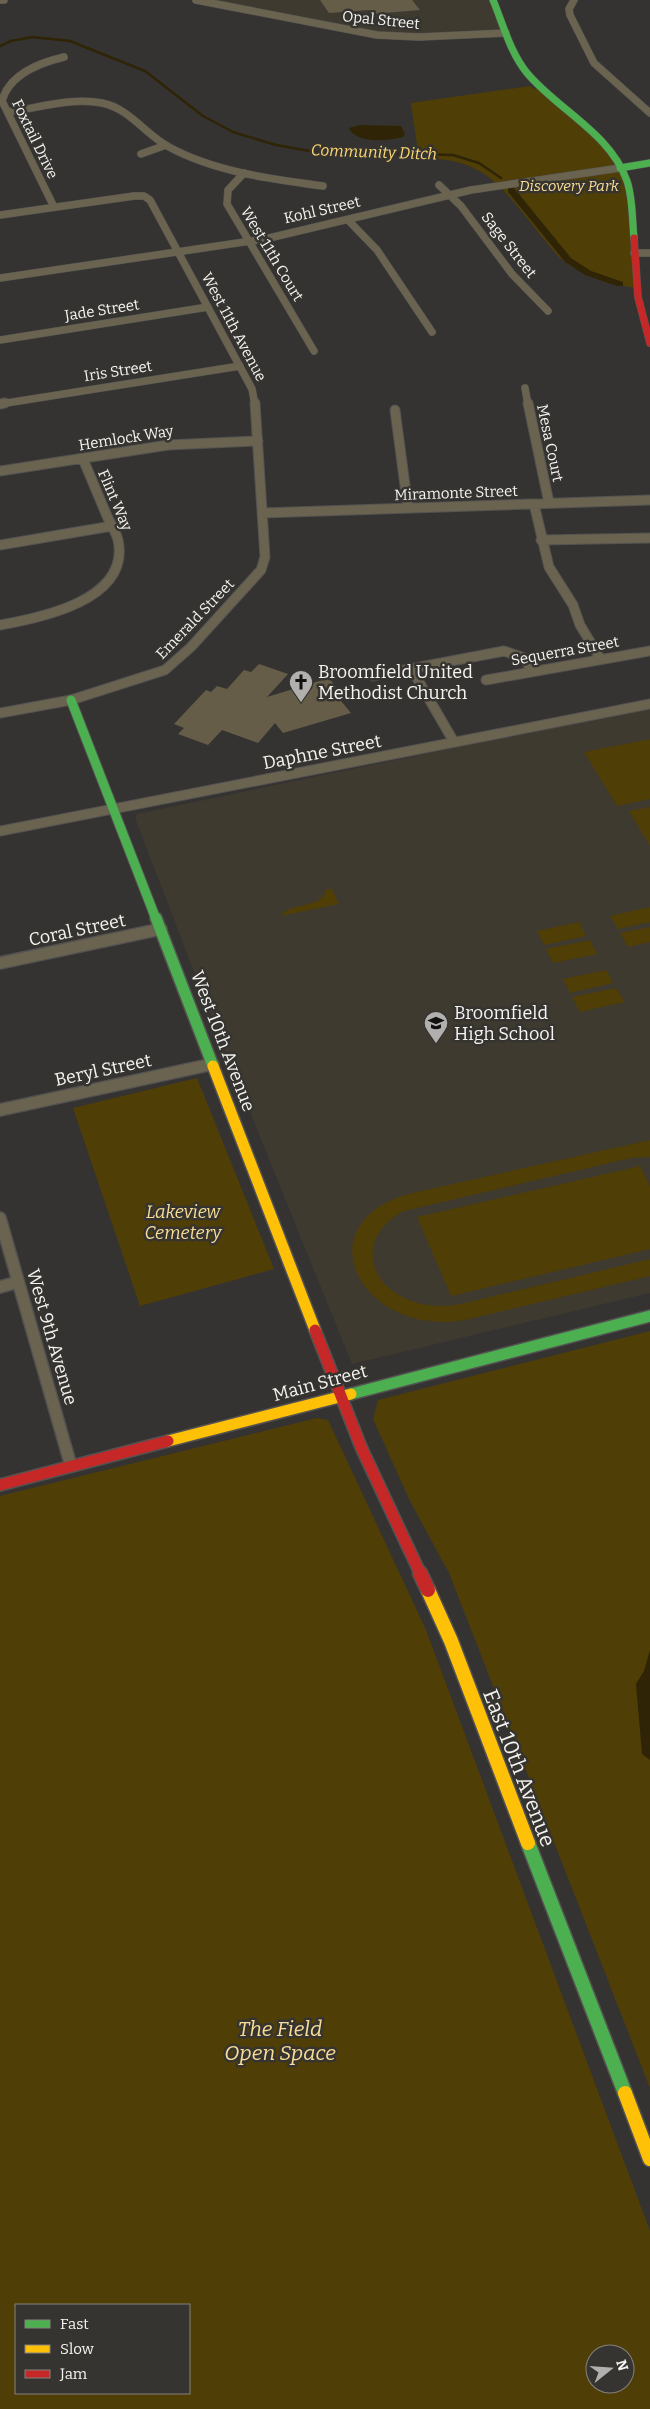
<svg xmlns="http://www.w3.org/2000/svg" width="650" height="2409" font-family="Bitter,serif">
<style>
.built{fill:#3e3a30}
.green{fill:#503e07;fill-rule:evenodd}
.water{fill:#2f2406}
.lines{fill:none;stroke-linecap:round;stroke-linejoin:round}
.stream{stroke:#2f2406;stroke-width:2.5}
.canal{fill:#2f2406;fill-rule:evenodd}
.building{fill:#655d48}
.street-far2-casing{stroke:#535251;stroke-width:8}
.street-far1-casing{stroke:#535251;stroke-width:11}
.street-casing{stroke:#535251;stroke-width:14}
.fast-far3-casing{stroke:#535251;stroke-width:8}
.fast-far2-casing{stroke:#535251;stroke-width:11}
.fast-far1-casing{stroke:#535251;stroke-width:14}
.fast-casing{stroke:#535251;stroke-width:17}
.slow-far1-casing{stroke:#535251;stroke-width:14}
.slow-casing{stroke:#535251;stroke-width:17}
.jam-far2-casing{stroke:#535251;stroke-width:8}
.jam-far1-casing{stroke:#535251;stroke-width:14}
.jam-casing{stroke:#535251;stroke-width:17}
.street-far2{stroke:#6a6350;stroke-width:7}
.street-far1{stroke:#6a6350;stroke-width:9}
.street{stroke:#6a6350;stroke-width:11}
.fast-far3{stroke:#4caf50;stroke-width:7}
.fast-far2{stroke:#4caf50;stroke-width:9}
.fast-far1{stroke:#4caf50;stroke-width:11}
.fast{stroke:#4caf50;stroke-width:14}
.slow-far1{stroke:#ffc107;stroke-width:11}
.slow{stroke:#ffc107;stroke-width:14}
.jam-far2{stroke:#c62828;stroke-width:7}
.jam-far1{stroke:#c62828;stroke-width:11}
.jam{stroke:#c62828;stroke-width:14}
.labels{text-anchor:middle;dominant-baseline:central;stroke-width:5;stroke-linejoin:round;paint-order:stroke}
.far-street-label{font-size:15px;fill:#f5f4f1;stroke:#363430}
.far-park-label{font-size:15px;font-style:italic;fill:#f9dd96;stroke:#363430}
.far-water-label{font-size:16px;font-style:italic;fill:#fdd874;stroke:#363430}
.poi-label{font-size:18px;fill:#f5f4f1;stroke:#363430;text-anchor:start}
.street-label{font-size:18px;fill:#f5f4f1;stroke:#363430}
.park-label{font-size:18px;font-style:italic;fill:#f9dd96;stroke:#363430}
.near-street-label{font-size:21px;fill:#f5f4f1;stroke:#363430}
.near-park-label{font-size:21px;font-style:italic;fill:#f9dd96;stroke:#363430}
</style>
<rect width="100%" height="100%" fill="#353331"/>
<path class="built" d="M196,0H493L506,33L399,37Z
M650,707V1293L352,1364L208,1008L135,818L137,814Z"/>
<path class="green" d="M530,86L534,89L541,87L585,126L624,174L637,288C609,285 582,276 560,258C552,250 545,240 538,232C500,185 485,158 419,158L411,103Z
M650,739V799L617,806L584,752Z
M650,807V846L629,811Z
M326,889H332L339,904L280,916C291,901 322,910 326,889Z
M650,907V922L618,929L610,916Z
M579,922L586,936L544,945L537,931Z
M650,927V942L628,947L620,933Z
M590,940L597,954L553,963L546,949Z
M606,970L613,983L570,993L563,979Z
M616,988L625,1002L580,1012L572,997Z
M197,1078L274,1269L140,1306L73,1108Z
M650,1140V1157L631,1158L404,1211C360,1233 363,1282 409,1300C426,1307 444,1307 461,1304L650,1259V1276L465,1320C360,1338 301,1222 412,1193Z
M640,1166L650,1186V1249L451,1296L417,1217Z
M650,1331V2088L449,1573L410,1501L373,1419L378,1400Z
M317,1418L328,1420L426,1630L650,2231V2409H0V1496ZM16,2305H189V2393H16ZM595,2354H625V2384H595Z"/>
<path class="water" d="M360,125L401,126L405,134L403,137C388,141 355,144 349,128Z
M650,1650V1760L642,1754L636,1684L644,1671Z"/>
<g class="lines">
<path class="stream" d="M0,46L11,41L32,37L70,41L145,71L203,116L233,132L276,145L315,152L453,155L479,163L501,178"/>
<path class="canal" d="M508,188H514L571,258L591,271L623,282V286H617L585,275L565,262L508,192Z"/>
</g>
<path class="building" d="M320,0H412L420,10L372,14L369,10L329,13Z
M259,664L288,674L267,697L329,678L342,694L336,695L351,713L283,733L275,723L258,743L222,730L208,745L178,734L184,728L174,724L206,690L211,692L217,686L227,689L244,670L251,672Z"/>
<g class="lines">
<g class="street-far2-casing">
<path id="street-far2" d="M0,0H4
M196,0L377,35L419,37L506,33
M574,0L569,9L570,15L594,63L650,113
M8,112C38,108 72,97 102,103C129,108 146,135 169,147C215,172 271,179 323,186
M141,154L166,145
M244,173L228,190L227,204L314,351
M439,185L461,206L512,274L548,311
M54,207L2,101C9,74 39,63 64,57
M0,215L134,196H144L150,200L252,389L255,405
M348,220L377,250L432,332
M634,253H650
M0,278L265,239L471,190L620,168
M0,340L208,307
M525,388L528,405
M0,404L240,366"/>
</g>
<g class="street-far1-casing">
<path id="street-far1" d="M528,403L549,503
M0,404L5,403
M395,410L408,508
M0,471L168,445L258,441
M534,504L549,567L573,605L580,625L600,658
M262,513L650,500
M541,540L650,538
M0,545L112,526
M0,625C40,618 131,600 118,540C116,532 110,523 107,516C99,497 91,478 83,459
M411,668L454,742
M373,676L504,651L524,658L532,671
M486,680L650,651
M0,713L71,700L165,670L191,647L261,570L265,557L255,403
M0,831L650,704"/>
</g>
<g class="street-casing">
<path id="street" d="M0,963L161,929
M0,1110L213,1064
M0,1218L71,1466
M0,1287L18,1282"/>
</g>
<g class="fast-far3-casing">
<path id="fast-far3" d="M493,0C503,24 510,52 527,73C558,110 610,133 627,181C633,199 632,219 634,238
M620,168L650,163"/>
</g>
<g class="fast-far2-casing">
<path id="fast-far2" d="M71,700L156,919"/>
</g>
<g class="fast-far1-casing">
<path id="fast-far1" d="M156,918L213,1066
M351,1394L650,1316"/>
</g>
<g class="fast-casing">
<path id="fast" d="M528,1843L625,2093"/>
</g>
<g class="slow-far1-casing">
<path id="slow-far1" d="M213,1066L315,1330
M168,1441L351,1394"/>
</g>
<g class="slow-casing">
<path id="slow" d="M428,1590L451,1641L528,1843
M625,2093L650,2159"/>
</g>
<g class="jam-far2-casing">
<path id="jam-far2" d="M634,238L638,297L650,343"/>
</g>
<g class="jam-far1-casing">
<path id="jam-far1" d="M315,1330L361,1447L421,1575
M0,1485L168,1441"/>
</g>
<g class="jam-casing">
<path id="jam" d="M420,1573L428,1590"/>
</g>
<use href="#street-far2" class="street-far2"/>
<use href="#street-far1" class="street-far1"/>
<use href="#street" class="street"/>
<use href="#fast-far3" class="fast-far3"/>
<use href="#fast-far2" class="fast-far2"/>
<use href="#fast-far1" class="fast-far1"/>
<use href="#fast" class="fast"/>
<use href="#slow-far1" class="slow-far1"/>
<use href="#slow" class="slow"/>
<use href="#jam-far2" class="jam-far2"/>
<use href="#jam-far1" class="jam-far1"/>
<use href="#jam" class="jam"/>
</g>
<defs>
<g id="church-pin" transform="scale(1.25)"><path d="M0 17L-7.5 6A9.5 9.5 0 1 1 7.5 6Z" fill="#b2b0ae" stroke="#363430"/><path d="M-1.2-6h2.4v3.5h3.3v2.4h-3.3V6h-2.4V-.1h-3.3v-2.4h3.3Z" fill="#111"/></g>
<g id="school-pin" transform="scale(1.25)"><path d="M0 17L-7.5 6A9.5 9.5 0 1 1 7.5 6Z" fill="#b2b0ae" stroke="#363430"/><path d="M0-5L7-2L0 1L-7-2ZM-4 1L0 2.5L4 1V4Q0 6-4 4Z" fill="#111"/></g>
</defs>
<g fill-rule="evenodd">
<use href="#church-pin" x="301" y="682"/>
<use href="#school-pin" x="436" y="1023"/>
</g>
<g class="labels">
<g class="far-street-label">
<text transform="translate(381 20) rotate(6)">Opal Street</text>
<text transform="translate(35 139) rotate(64)">Foxtail Drive</text>
<text transform="translate(322 210) rotate(-13)">Kohl Street</text>
<text transform="translate(509 245) rotate(52)">Sage Street</text>
<text transform="translate(272 254) rotate(59)">West 11th Court</text>
<text transform="translate(102 310) rotate(-9)">Jade Street</text>
<text transform="translate(234 327) rotate(62)">West 11th Avenue</text>
<text transform="translate(118 371) rotate(-9)">Iris Street</text>
<text transform="translate(126 438) rotate(-9)">Hemlock Way</text>
<text transform="translate(550 443) rotate(78)">Mesa Court</text>
<text transform="translate(456 493) rotate(-2)">Miramonte Street</text>
<text transform="translate(115 500) rotate(67)">Flint Way</text>
<text transform="translate(195 619) rotate(-46)">Emerald Street</text>
<text transform="translate(565 651) rotate(-10)">Sequerra Street</text>
</g>
<g class="far-park-label">
<text x="569" y="186">Discovery Park</text>
</g>
<g class="far-water-label">
<text transform="translate(374 152) rotate(2)">Community Ditch</text>
</g>
<g class="poi-label">
<text x="318" y="672">Broomfield United<tspan x="318" dy="21">Methodist Church</tspan></text>
<text x="454" y="1013">Broomfield<tspan x="454" dy="21">High School</tspan></text>
</g>
<g class="street-label">
<text transform="translate(322 752) rotate(-11)">Daphne Street</text>
<text transform="translate(77 930) rotate(-12)">Coral Street</text>
<text transform="translate(223 1041) rotate(69)">West 10th Avenue</text>
<text transform="translate(103 1070) rotate(-12)">Beryl Street</text>
<text transform="translate(52 1337) rotate(74)">West 9th Avenue</text>
<text transform="translate(320 1383) rotate(-15)">Main Street</text>
</g>
<g class="park-label">
<text x="183" y="1212">Lakeview<tspan x="183" dy="21">Cemetery</tspan></text>
</g>
<g class="near-street-label">
<text transform="translate(519 1768) rotate(69)">East 10th Avenue</text>
</g>
<g class="near-park-label">
<text x="280" y="2029">The Field<tspan x="280" dy="24">Open Space</tspan></text>
</g>
</g>
<rect x="15" y="2304" width="175" height="90" fill="#363430" stroke="#82817d"/>
<rect x="25" y="2320" width="25" height="8" fill="#4caf50" stroke="#82817d"/>
<text x="60" y="2329" font-size="15" fill="#f5f4f1">Fast</text>
<rect x="25" y="2345" width="25" height="8" fill="#ffc107" stroke="#82817d"/>
<text x="60" y="2354" font-size="15" fill="#f5f4f1">Slow</text>
<rect x="25" y="2370" width="25" height="8" fill="#c62828" stroke="#82817d"/>
<text x="60" y="2379" font-size="15" fill="#f5f4f1">Jam</text>
<g transform="translate(610 2369) rotate(73)"><circle r="24" fill="#363430" stroke="#82817d"/>
<path d="M0-4L9 19L0 12L-9 19Z" fill="#b2b0ae"/>
<text y="-8" font-size="14" font-weight="bold" text-anchor="middle" fill="#f5f4f1">N</text>
</g>
</svg>
